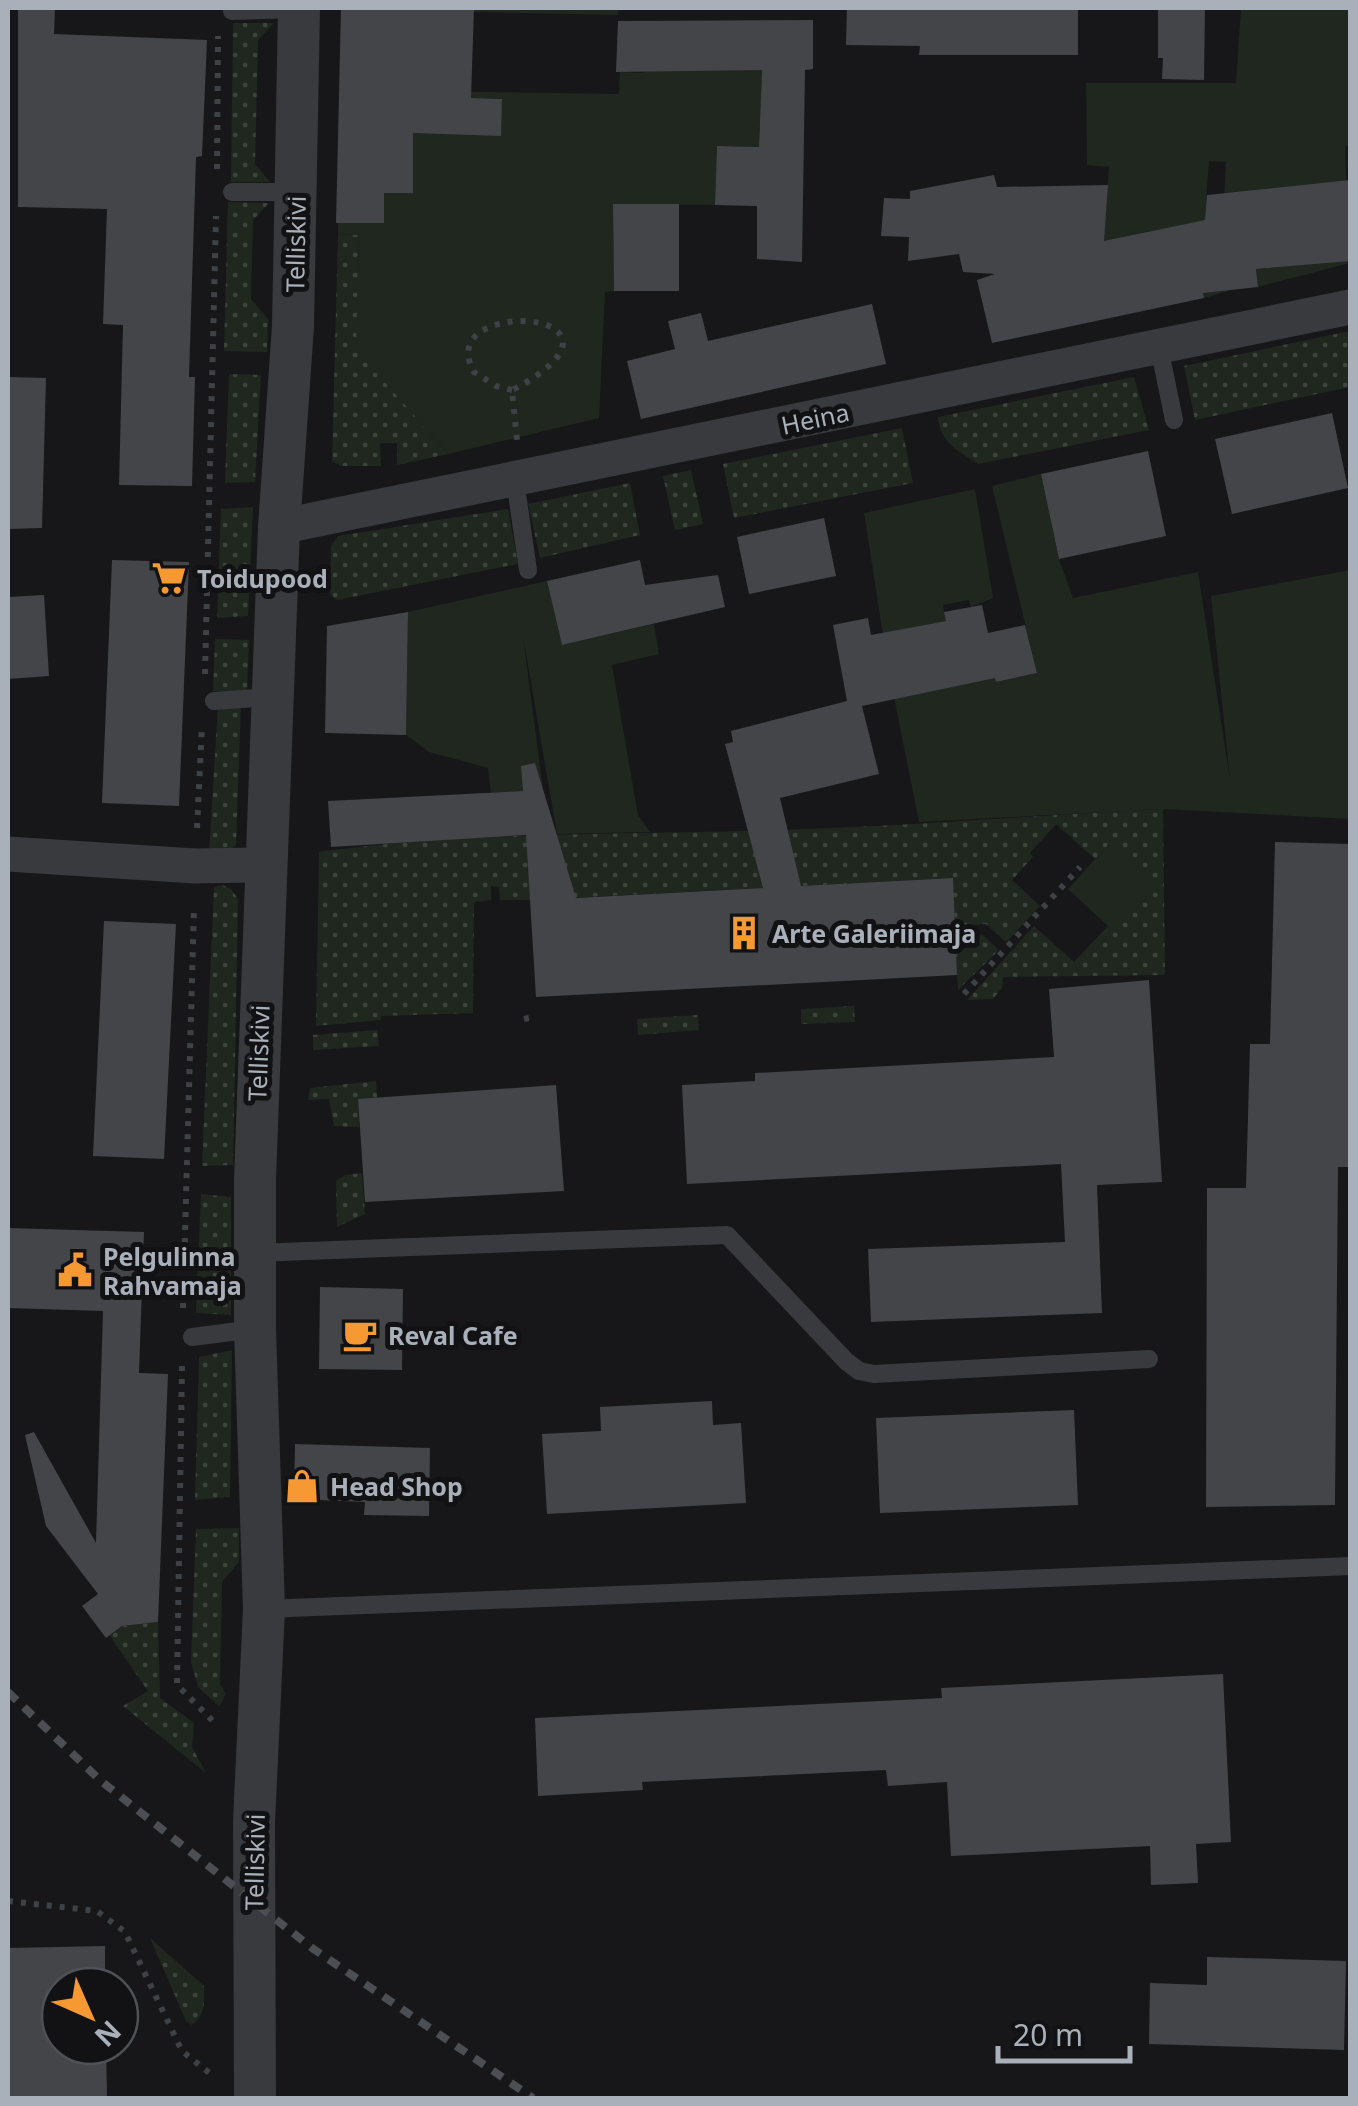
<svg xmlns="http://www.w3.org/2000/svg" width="1358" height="2106" font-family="'Noto Sans',sans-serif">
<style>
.grass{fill:url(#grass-dots)}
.green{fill:#1f271f;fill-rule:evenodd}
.building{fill:#434549}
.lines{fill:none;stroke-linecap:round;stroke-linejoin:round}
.path{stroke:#3e4145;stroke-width:6;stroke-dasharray:5 8;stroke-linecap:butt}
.service{stroke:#383a3e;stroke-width:18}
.minor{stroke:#383a3e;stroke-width:35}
.tertiary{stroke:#383a3e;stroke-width:42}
.rail{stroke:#4b4e53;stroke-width:8;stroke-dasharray:12 10;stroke-linecap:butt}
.labels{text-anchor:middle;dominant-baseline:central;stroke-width:10;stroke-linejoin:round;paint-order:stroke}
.street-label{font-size:25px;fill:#a9b0b9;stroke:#121214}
.poi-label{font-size:25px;font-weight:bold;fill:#a9b0b9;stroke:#121214;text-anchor:start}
</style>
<defs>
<pattern id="grass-dots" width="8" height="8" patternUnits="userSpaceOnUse" patternTransform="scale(2.5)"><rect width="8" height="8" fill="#1f271f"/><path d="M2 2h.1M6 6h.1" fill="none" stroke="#3d443d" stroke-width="1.8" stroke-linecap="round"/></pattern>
</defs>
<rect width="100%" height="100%" fill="#171719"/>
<path class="grass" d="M233,23H274L258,40L255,164L270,182H231Z
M228,202L269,203L253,220L251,299L268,319L267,352L224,351Z
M338,234L359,235L357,349L448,454L397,465V443H380L381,466H341L332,461Z
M1350,331V387L1195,420L1184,366Z
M229,374L261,375L255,482L225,483Z
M1134,377L1149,430L978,464C959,451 940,443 938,417Z
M902,428L913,483L734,518L723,464Z
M691,470L703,524L675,530L663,476Z
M630,483L640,535L540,558L528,504Z
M253,507L248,616L217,618L221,509Z
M508,509L518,564L337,600L330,594L331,546L338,536Z
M215,639L249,640L247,691H213Z
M241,704L236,845L228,851L209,854L218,706Z
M1163,809L1165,975L1003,977L1002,988L993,999L967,1000L1034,926L1074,962L1108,926L1111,929L1109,845L1095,859L1056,824L1030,853L1033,857L1012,880L1040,906L1006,942L986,924L955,927L952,878L530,900H500L499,887L491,886V900L474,902L473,1013L381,1016V1020L316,1026L319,852C460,832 602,835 744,831C884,828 1024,816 1163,809Z
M222,885L231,889L238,899L233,1165L202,1166L214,887Z
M982,935L999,950L958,990L955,939Z
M854,1006L855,1022L801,1024V1009Z
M698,1015L699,1030L638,1035L637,1019Z
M377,1030L379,1046L313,1050V1035Z
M376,1081L377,1098L358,1100L359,1127L334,1126L329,1099L308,1100L310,1088Z
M362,1173L365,1214L337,1227L336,1181L345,1175Z
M201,1194L231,1197V1315L196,1313Z
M232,1350L230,1497L195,1500L199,1357Z
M239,1528V1562L222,1582L220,1684L226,1694L219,1706L198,1687L191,1662L196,1529Z
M158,1622L160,1698L194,1723L192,1747L206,1773L123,1706L148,1691L110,1636L122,1626Z
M150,1938L204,1986C204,2003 206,2014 192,2025L186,2021Z"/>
<path class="green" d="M474,8H619L618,15L474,12Z
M1241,8H1350V145L1345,147L1350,263L1258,287L1256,269L1300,265L1296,187L1232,290L1204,298L1193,232C1161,222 1134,236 1105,250L1085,210L1106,211L1109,167L1087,165L1086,83H1236ZM1209,161L1226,162L1224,201L1206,200Z
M645,70H762L759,147L717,146L715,205L613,204L614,291L605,292L599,418L448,454L356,349L359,235L338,234V223H384V193L413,192V156H386L352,90L619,94L620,72L644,73ZM425,96L502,99L474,135Z
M1041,474L1059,559L1073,598L1198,572L1230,779L1211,596L1350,570V819L1163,809L919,822L888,667L864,513L975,489L993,598L971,607L969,600L943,605L946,621L905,629L995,678L997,682L1037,673L992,486Z
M547,581L562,645L654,624L659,654L612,665L638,815L650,832L557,834L523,636L543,790L491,793L488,768L429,752L406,735L408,612Z
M1108,845L1153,885L1112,930L1068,889Z"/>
<path class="building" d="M18,8H55L54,34L207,40L202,156L196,157L189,377H195L192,486L119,485L123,325L103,324L107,209L18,207Z
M341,8H474L471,98L502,99L501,136L413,133V193H384V223H336Z
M847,8H1078V55H919L920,46L846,45Z
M1158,8H1205L1204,80L1162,79L1163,58H1158Z
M813,20V69L805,70L802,262L757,259V206L715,205L717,146L759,147L762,70L616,72L618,21Z
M994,175L997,187L1108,185L1104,241L1205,220L1207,195L1350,180V261L1256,269L1258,287L1203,293L1204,298L992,343L977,280L995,274L963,272L959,254L908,261L909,237L881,236L884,198L910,199V191Z
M613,204H679V291H614Z
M872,304L886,364L641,419L627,361L675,349L668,321L701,313L708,341Z
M8,377L46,378L42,528L8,529Z
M1332,413L1348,488L1232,514L1215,439Z
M1148,451L1166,536L1059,559L1041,474Z
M824,518L836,576L749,594L737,537Z
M112,560L189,562L179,806L102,803Z
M640,560L645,585L718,575L725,607L562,645L547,581Z
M44,595L49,676L8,679V597Z
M982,605L988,633L1025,625L1037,673L996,682L995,678L862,706L879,774L780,798L801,886L953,878L957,975L536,997L526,835L331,847L328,801L523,791L521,766L535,763L576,898L763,888L725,744L733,742L731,731L847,701L833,625L868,618L871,635L946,621L944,612Z
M408,612L406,735L325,733L327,626Z
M1275,842L1350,844V1167H1338L1335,1505L1206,1507L1207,1188H1246L1250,1044H1270Z
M104,921L176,924L164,1159L93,1156Z
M1149,980L1162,1182L1097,1185L1102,1313L871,1322L868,1249L1065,1242L1061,1164L687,1184L682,1085L755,1081V1073L1054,1057L1049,989Z
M556,1085L564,1191L365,1202L358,1099Z
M8,1228L144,1232L139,1373L168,1374L158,1622L122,1626L106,1638L82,1606L98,1594L46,1526L25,1435L34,1432L96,1543L103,1311L8,1308Z
M320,1287L403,1289L402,1370L319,1369Z
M712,1401L713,1425L741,1423L746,1503L547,1514L542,1434L601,1431L600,1407Z
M1074,1410L1078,1505L880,1513L876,1418Z
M295,1444L430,1448L429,1516L364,1515L365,1502L294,1499Z
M1223,1674L1231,1842L1196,1844L1198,1883L1151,1885L1150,1846L951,1856L947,1782L888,1786L886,1770L642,1782L643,1790L538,1796L535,1718L942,1698L941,1688Z
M105,1946V1986H60V2046H106L107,2098H8V1948Z
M1207,1957L1346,1961L1344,2050L1149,2044L1150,1983L1207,1985Z"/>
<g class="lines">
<path class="path" d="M217,169L218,36
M512,390L496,386L474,372C447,325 521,313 549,326C590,346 529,382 512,390L517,440
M205,674L216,216
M197,828L202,726
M964,994L1080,867
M524,1019L529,1018
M183,1308L194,906
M182,1366L177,1685L214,1722
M8,1901L97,1911L125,1932L182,2051L212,2075"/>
<path class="service" d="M232,11L299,9
M232,192H296
M1159,347L1174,420
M515,480L528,570
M214,701L271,697
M255,1253L727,1235L846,1361L859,1371L874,1374L1149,1359
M192,1337L255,1329
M265,1609L1350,1566"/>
<path class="minor" d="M279,527L1350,307
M8,854L195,866L264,865"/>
<path class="tertiary" d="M255,2098L254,1822L264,1609L255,1329V1180L279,527L293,326L299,8"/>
<path class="rail" d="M8,1692L101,1781L312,1948L533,2098"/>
</g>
<defs>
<g id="supermarket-bare" transform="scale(2.7)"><path d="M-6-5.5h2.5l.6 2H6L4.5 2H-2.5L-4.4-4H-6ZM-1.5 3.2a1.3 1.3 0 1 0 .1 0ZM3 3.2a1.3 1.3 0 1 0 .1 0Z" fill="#f69932" stroke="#121214" stroke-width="2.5" paint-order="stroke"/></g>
<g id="building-bare" transform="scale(2.7)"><path d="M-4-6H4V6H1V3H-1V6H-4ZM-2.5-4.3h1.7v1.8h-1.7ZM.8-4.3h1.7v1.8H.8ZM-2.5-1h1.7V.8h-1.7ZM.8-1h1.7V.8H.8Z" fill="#f69932" stroke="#121214" stroke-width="2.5" paint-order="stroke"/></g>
<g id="civic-bare" transform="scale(2.7)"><path d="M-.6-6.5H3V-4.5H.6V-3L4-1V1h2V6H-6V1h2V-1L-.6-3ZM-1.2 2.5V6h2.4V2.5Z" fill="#f69932" stroke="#121214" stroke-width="2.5" paint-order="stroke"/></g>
<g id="cafe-bare" transform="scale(2.7)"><path d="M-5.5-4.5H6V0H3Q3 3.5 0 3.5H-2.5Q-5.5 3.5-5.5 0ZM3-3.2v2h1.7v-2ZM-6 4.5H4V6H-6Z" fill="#f69932" stroke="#121214" stroke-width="2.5" paint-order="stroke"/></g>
<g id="shop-bare" transform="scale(2.7)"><path d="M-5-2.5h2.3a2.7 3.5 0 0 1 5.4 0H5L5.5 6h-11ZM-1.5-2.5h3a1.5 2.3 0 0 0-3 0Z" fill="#f69932" stroke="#121214" stroke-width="2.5" paint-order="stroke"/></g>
</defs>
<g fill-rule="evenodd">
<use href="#supermarket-bare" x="169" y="578"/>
<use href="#building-bare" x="744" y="933"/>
<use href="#civic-bare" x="75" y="1270"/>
<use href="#cafe-bare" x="360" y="1335"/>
<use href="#shop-bare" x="302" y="1486"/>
</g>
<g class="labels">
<g class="street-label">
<text transform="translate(295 244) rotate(-89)">Telliskivi</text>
<text transform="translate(815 418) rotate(-12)">Heina</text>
<text transform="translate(258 1053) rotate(-88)">Telliskivi</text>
<text transform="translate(254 1862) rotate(-89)">Telliskivi</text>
</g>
<g class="poi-label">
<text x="197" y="578">Toidupood</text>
<text x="772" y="933">Arte Galeriimaja</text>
<text x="103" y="1256">Pelgulinna<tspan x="103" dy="29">Rahvamaja</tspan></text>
<text x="388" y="1335">Reval Cafe</text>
<text x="330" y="1486">Head Shop</text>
</g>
</g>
<rect width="1358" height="2106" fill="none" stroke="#a9b0b9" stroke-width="20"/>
<g transform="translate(90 2016) rotate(135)"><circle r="48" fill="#121214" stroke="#4e5156" stroke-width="2.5"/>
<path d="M0-8L18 38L0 25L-18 38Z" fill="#f69932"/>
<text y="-15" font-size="28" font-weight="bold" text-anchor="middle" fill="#a9b0b9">N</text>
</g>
<path d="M998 2046v15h132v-15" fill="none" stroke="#a9b0b9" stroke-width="5"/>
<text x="1013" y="2046" font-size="30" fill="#a9b0b9" stroke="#121214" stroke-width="8" paint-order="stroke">20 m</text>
</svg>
